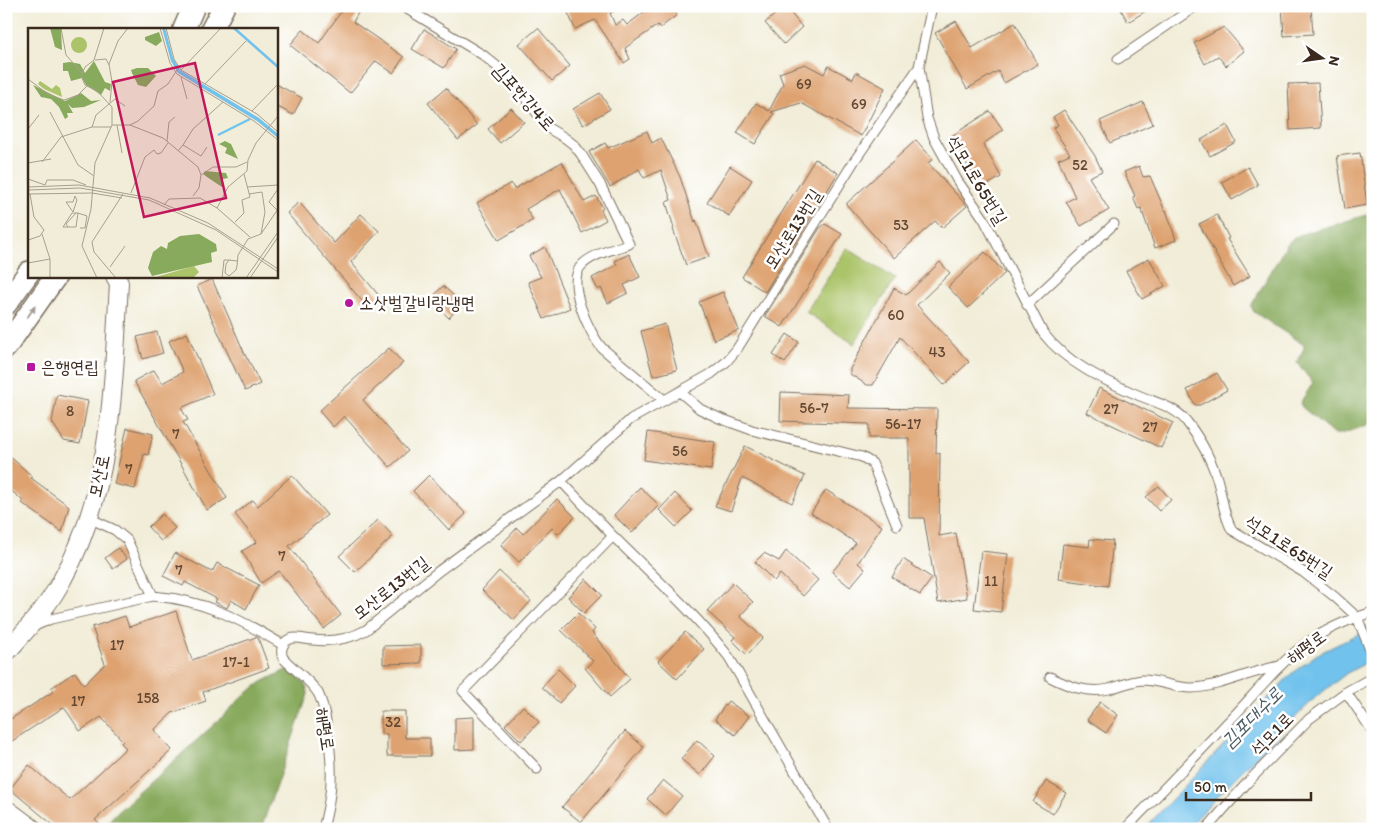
<svg xmlns="http://www.w3.org/2000/svg" width="1379" height="835" font-family="Itim,'Poor Story',sans-serif">
<style>
.green{fill:#abc469;stroke:#737744}
.forest{fill:#88aa5d;stroke:#626a3e}
.water{fill:#71c2ed;stroke:#567686}
.building{fill:#dea270}
.lines{fill:none;stroke-linecap:round;stroke-linejoin:round}
.service-casing{stroke:#7b6e5f;stroke-width:11}
.minor-casing{stroke:#7b6e5f;stroke-width:20}
.tertiary-casing{stroke:#7b6e5f;stroke-width:24}
.service{stroke:#fff;stroke-width:9}
.minor{stroke:#fff;stroke-width:18}
.tertiary{stroke:#fff;stroke-width:21}
.oneway{fill:#a79f9a}
.poi-dot{fill:#b5179e;stroke:#fff;stroke-width:2}
.labels{text-anchor:middle;dominant-baseline:central;stroke-width:5;stroke-linejoin:round;paint-order:stroke}
.number-label{font-size:15px;fill:#644832}
.street-label{font-size:18px;fill:#3b2a1e;stroke:#fff}
.poi-label{font-size:18px;fill:#3b2a1e;stroke:#fff;text-anchor:start}
.water-label{font-size:19px;font-style:italic;fill:#4e5f66;stroke:#fff}
.inset-river{fill:none;stroke:#71c2ed;stroke-width:2.5}
.inset-road{fill:none;stroke:#a89f8e;stroke-width:1}
.view{fill:#c2185b;fill-opacity:0.15;stroke:#c2185b;stroke-width:2.5}
.inset-edge{fill:none;stroke:#3b2a1e;stroke-width:2.5}
</style>
<rect width="100%" height="100%" fill="#fff"/>
<filter id="ink" filterUnits="userSpaceOnUse"><feTurbulence type="fractalNoise" baseFrequency=".02" numOctaves="2"/><feDisplacementMap in="SourceGraphic" scale="10" xChannelSelector="R" yChannelSelector="G"/><feConvolveMatrix kernelMatrix="1 2 1 2 8 2 1 2 1" color-interpolation-filters="sRGB"/></filter>
<filter id="wash" filterUnits="userSpaceOnUse"><feTurbulence type="fractalNoise" baseFrequency=".0096" numOctaves="4" result="noise"/><feDisplacementMap in="SourceGraphic" scale="20" xChannelSelector="R" yChannelSelector="G"/><feGaussianBlur stdDeviation="1.12" result="paint"/><feColorMatrix in="noise" values="0 0 0 0 0 0 0 0 0 0 0 0 0 0 0 0 0 1.4 0 .05"/><feComposite in="paint" operator="in"/></filter>
<g filter="url(#wash)">
<rect width="100%" height="100%" fill="#f1edd8"/>
<path class="green" d="M847,248L895,279L854,344L806,312Z"/>
<path class="forest" d="M1373,213V423L1341,434H1334L1302,407L1300,403L1313,383L1297,363L1304,348V345L1254,312L1251,306L1287,244L1293,238L1302,234Z
M288,669C296,676 308,683 308,694L261,829H122L112,825L110,820L114,815L219,720L243,696L262,682Z"/>
<path class="water" d="M1373,627V659L1347,673L1316,697L1227,786L1187,829H1144L1291,674L1316,655Z"/>
<g id="blocks">
<path class="building" d="M345,6H362L353,22L404,57L393,73L376,61L350,93L290,45L303,30L319,43Z
M565,6H625L610,13L615,25L623,20L627,25L652,6H670L677,15L660,28L658,25L625,48L630,59L624,63L595,20L575,29Z
M785,6L802,27L784,44L765,23Z
M1119,6H1154L1128,22Z
M1282,6H1311L1313,34L1284,36Z
M956,21L972,48L1015,23L1038,64L1004,83L998,71L967,89L935,33Z
M1224,27L1244,51L1226,66L1218,56L1205,64L1194,43Z
M538,28L570,66L552,81L519,44Z
M424,29L456,49L444,68L412,49Z
M805,64L824,74L828,66L853,79L856,72L885,88L861,136L801,103L771,112L774,114L755,144L737,133L756,103L769,111L783,84L779,73Z
M1318,83L1321,128L1290,130L1288,84Z
M276,84L302,98L293,115L276,106Z
M446,88L477,125L458,140L428,103Z
M600,93L610,109L583,125L573,109Z
M1143,102L1153,124L1110,143L1100,121Z
M511,108L524,122L500,143L488,129Z
M1064,110L1095,156L1102,171L1089,177L1109,210L1081,226L1066,202L1075,197L1058,159L1070,154L1053,128L1058,125L1053,117Z
M990,111L1003,130L983,144L1001,177L982,188L950,137Z
M1227,125L1236,142L1210,156L1201,140Z
M647,131L652,143L661,138L680,177L695,222L696,220L709,257L686,265L673,229L674,228L666,202L671,200L661,170L644,178L639,169L610,187L589,152L605,143L608,148Z
M916,140L933,159L928,163L967,206L942,228L935,221L894,258L846,204Z
M1360,153L1367,205L1345,209L1337,156Z
M815,159L838,173L765,292L742,277Z
M562,162L584,202L596,196L603,208L601,210L606,220L582,233L560,189L526,209L533,220L499,240L477,203L511,183L514,189Z
M730,166L752,180L729,216L707,202Z
M1139,166L1143,177L1150,176L1165,211L1166,210L1176,240L1155,248L1141,208L1138,209L1133,197L1135,196L1124,172Z
M1248,167L1258,185L1232,200L1222,182Z
M299,202L334,243L361,214L379,231L351,262L381,298L368,308L287,213Z
M1217,215L1229,238L1227,239L1250,276L1233,286L1199,224Z
M825,224L842,234L782,327L765,316L820,228Z
M545,247L570,308L544,319L528,282L541,277L529,256Z
M985,252L1005,273L968,308L948,287Z
M629,254L640,277L624,285L628,293L608,303L601,288L598,290L592,278L617,265L615,261Z
M1149,258L1165,286L1142,299L1126,271Z
M940,262L950,273L917,305L969,362L944,385L900,337L873,385H867L850,374V369L894,288L906,295Z
M212,279L247,359H248L260,384L245,391L197,286Z
M443,286L462,303L449,318L430,300Z
M723,292L739,330L714,340L699,302Z
M665,324L677,370L653,376L641,331Z
M157,332L163,353L143,359L137,337Z
M187,333L213,394L181,408L188,420L183,422L227,498L207,510L134,381L154,370L162,383L183,372L169,341Z
M787,334L799,342L785,363L773,355Z
M389,348L403,363L363,400L408,451L390,467L344,416L333,427L319,411Z
M1217,373L1227,390L1200,405H1195L1187,390Z
M1099,388L1173,423L1161,448L1087,413Z
M781,392L849,395L848,408L937,409L936,453H940L939,536L956,533L967,598L938,603L924,518H909V438H869V424L780,421Z
M57,395L88,401L80,444L64,441L52,422Z
M127,428L153,434L148,455L144,454L135,489L114,484Z
M648,432L715,442L711,470L644,460Z
M745,446L805,476L792,503L742,478L731,511L715,506Z
M6,453L33,477L31,478L69,506L62,532L22,503L23,501L6,486Z
M292,475L327,515L289,546L341,615L324,629L279,571L261,583L242,551L257,542L235,514L253,500L258,506Z
M429,475L466,514L449,530L413,491Z
M1159,486L1171,500L1159,511L1146,497Z
M640,487L659,505L632,533L614,515Z
M826,490L882,526L858,563L865,569L850,587L832,572L856,543L811,513Z
M675,493L692,511L676,527L659,510Z
M557,499L575,517L558,534L552,528L519,562L501,545L517,528L523,534Z
M162,514L175,528L161,541L148,527Z
M378,520L393,536L355,572L339,556Z
M1090,539L1113,541L1108,586L1059,579L1063,544L1089,547Z
M118,548L127,559L113,569L105,558Z
M786,551L818,580L803,596L780,574L774,581L755,562L764,553L779,561Z
M981,551L1008,554L1001,612L974,609Z
M175,553L212,572L217,563L259,585L246,609L231,600L227,608L215,602L217,599L185,582L183,586L163,576Z
M903,559L932,578L920,595L892,577Z
M499,571L531,601L514,620L482,590Z
M586,579L602,595L584,613L568,597Z
M733,583L753,602L740,616L763,638L747,655L732,640L735,637L707,611Z
M176,611L192,660L256,637L258,638L269,668L203,692L206,701L172,713L154,730L172,750L95,820L105,829H58L10,789L29,765L70,800L126,748L121,743L123,741L101,717L80,731L64,707L6,745V722L54,691L51,688L75,672L84,685L105,664L92,627L125,616L129,627Z
M578,613L595,629L592,633L630,679L610,697L585,668L593,661L561,630Z
M685,632L704,649L677,679L658,661Z
M421,645V663L383,664V646Z
M558,669L575,686L559,703L542,687Z
M728,701L749,716L735,735L715,719Z
M1100,702L1118,715L1106,733L1087,720Z
M523,706L539,722L521,741L505,725Z
M381,711H405V738H430V756H387V734H381Z
M474,717V749L455,750V718Z
M625,731L644,747L581,822L562,807Z
M697,740L715,756L700,775L681,759Z
M663,780L682,796L666,815L647,799Z
M1046,781L1066,793L1053,814L1033,802Z"/>
</g>
</g>
<g filter="url(#ink)">
<use href="#blocks" fill-opacity="0" stroke="#7b6e5f" stroke-width="1"/>
<g class="lines">
<g class="service-casing">
<path id="service" d="M402,6L483,55L511,78L548,128L565,138L574,145L581,154L600,184L629,244C615,249 595,253 583,264C564,280 589,333 602,348L664,400
M932,6L919,67L927,118L934,138L957,180L984,219L1043,333C1066,363 1103,380 1138,395C1154,402 1176,407 1187,422C1201,440 1214,464 1219,486C1223,502 1224,516 1232,530L1303,572L1335,597L1357,617L1373,657
M1118,59L1196,6
M1027,305L1114,224
M680,392L700,409L719,418L752,430L862,457L872,463L897,525
M89,518L115,530L127,540L153,596C204,600 240,619 283,645
M613,536C652,575 695,613 729,657L828,829
M35,626L51,619L153,596
M1050,677C1068,686 1088,694 1109,689C1120,686 1131,681 1142,680C1159,680 1175,688 1191,688C1221,687 1250,671 1280,666
M1346,692L1373,732
M537,769L463,691L613,536L561,481
M323,829C327,813 331,796 331,780C332,760 327,710 318,693C309,679 294,670 283,658C280,651 282,642 290,639C297,636 306,640 313,640C331,642 350,639 366,630L440,570L561,481L631,419L711,374L726,362L737,349L853,163L919,67
M1125,829C1159,794 1193,759 1226,724C1253,697 1276,665 1307,643C1326,629 1350,619 1373,612
M1206,829L1247,783L1309,719L1346,692L1373,677"/>
</g>
<g class="minor-casing">
<path id="minor" d="M6,653C26,630 48,607 62,580C113,489 113,384 119,283L115,276
M6,809L33,829"/>
</g>
<g class="tertiary-casing">
<path id="tertiary" d="M184,29L194,6
M212,29L224,6
M6,304L29,272
M6,347L56,276"/>
</g>
<use href="#service" class="service"/>
<use href="#minor" class="minor"/>
<use href="#tertiary" class="tertiary"/>
</g>
<defs><path id="oneway-solid" d="M-6-.8H1V-3.2L6.5 0L1 3.2V.8H-6Z" transform="scale(1.25)"/></defs>
<use class="oneway" href="#oneway-solid" transform="translate(31 312) rotate(-55)"/>
</g>
<g class="poi-dot">
<circle cx="349" cy="303" r="5"/>
<rect x="26" y="362" width="10" height="10" rx="2.5"/>
</g>
<g class="labels">
<g class="number-label">
<text x="804" y="84">69</text>
<text x="859" y="104">69</text>
<text x="1080" y="165">52</text>
<text x="901" y="225">53</text>
<text x="896" y="315">60</text>
<text x="937" y="352">43</text>
<text x="814" y="408">56-7</text>
<text x="1111" y="409">27</text>
<text x="70" y="411">8</text>
<text x="903" y="424">56-17</text>
<text x="1150" y="427">27</text>
<text x="176" y="434">7</text>
<text x="680" y="451">56</text>
<text x="129" y="469">7</text>
<text x="282" y="556">7</text>
<text x="179" y="570">7</text>
<text x="991" y="581">11</text>
<text x="117" y="645">17</text>
<text x="236" y="662">17-1</text>
<text x="148" y="698">158</text>
<text x="78" y="701">17</text>
<text x="393" y="722">32</text>
</g>
<g class="street-label">
<text transform="translate(524 97) rotate(48)">김포한강4로</text>
<text transform="translate(977 180) rotate(59)">석모1로65번길</text>
<text transform="translate(793 229) rotate(-58)">모산로13번길</text>
<text transform="translate(99 476) rotate(-78)">모산로</text>
<text transform="translate(1289 547) rotate(33)">석모1로65번길</text>
<text transform="translate(391 588) rotate(-38)">모산로13번길</text>
<text transform="translate(1306 647) rotate(-36)">해평로</text>
<text transform="translate(325 729) rotate(81)">해평로</text>
<text transform="translate(1272 734) rotate(-46)">석모1로</text>
</g>
<g class="poi-label">
<text x="359" y="303">소삿벌갈비랑냉면</text>
<text x="41" y="367">은행연립</text>
</g>
<g class="water-label">
<text transform="translate(1252 717) rotate(-45)">김포대수로</text>
</g>
</g>
<g transform="translate(28 28)">
<rect width="250" height="250" fill="#f1edd8"/>
<path d="M43 17a8 8 0 1 1 16 0a8 8 0 1 1-16 0ZM12,53L24,61L28,57L32,60L34,69L16,61L10,56ZM166,238L171,244L165,250L128,249Z" fill="#abc469"/>
<path d="M22,0H33L34,22L27,19ZM131,4L134,13L128,18L117,12V9ZM66,33L77,54L83,56L82,63L77,60L73,67L58,57L54,50L43,53L40,43H35V35L42,34L52,36L57,45ZM109,40H120L128,48L118,59L110,57L104,45L103,42ZM5,57L37,73L53,65L63,73L73,72L56,79L44,80L40,76L45,85H39L40,89L37,91L31,79L23,71L13,69ZM197,113L203,116L210,131L197,125L199,120L191,116ZM177,143L198,145L200,150L195,151L194,159L179,149L175,146ZM171,206L188,216L189,223L183,225L184,234L124,248L120,240L125,224L133,218L139,221L140,215L152,208Z" fill="#88aa5d"/>
<path d="M134,0H137L145,30L152,42L231,90L250,106V110L229,93L150,45L143,33Z" fill="#71c2ed"/>
<path class="inset-river" d="M206,0L250,39M190,107L222,91"/>
<path class="inset-road" d="M33,0L38,27L54,45M132,0L142,35L149,46L226,93L250,112M138,0L146,31L153,42L229,86L250,104M67,32L78,31L81,37M153,42L193,0M153,49L159,71M0,51L20,66L36,72L50,67L59,58M177,56L218,13M82,74L84,54L81,36L90,13L100,0M224,83L250,56M22,84L50,137L66,148M84,97H102L110,93L126,78L130,63L140,56L151,39M89,97L94,125M102,97L135,110L170,139L173,147L171,160L165,168M83,99H64L68,87L87,71L97,78M0,101L11,87M139,113L141,94L147,89M155,117L165,101L195,74M150,123L155,117L173,128L179,119M14,134L33,109L64,99M0,135L23,131M173,147L185,139H208L219,134M0,151L17,157M17,157L19,152H45L58,157M0,159L51,157L122,170L180,195L250,241M219,159L250,157M0,162L52,160L121,172L188,202L250,244M103,165L117,129L126,122L129,126L133,125L140,115M0,166L64,165L94,170M221,166L234,164L237,184L233,206M47,168L49,172L45,184L38,174H45ZM136,177L141,171L172,170L189,180L222,209M189,180L200,159L219,143L220,132L228,115L250,88M249,182L241,174L250,161M44,185H50L48,199H35ZM50,185L59,188L57,200H52M207,194L216,185L214,172L222,169L216,146M40,199L38,196L48,185M0,212L12,208L16,202L6,189L2,166M22,231V250M209,233L201,232L198,236L197,245L201,248L208,242L209,238L210,227L220,211L233,206L250,181M0,235L22,231L14,206M82,239L97,218M69,250L54,218L63,181L67,135L84,97V79L69,63L57,57L53,48L57,39L66,32L76,0M88,250L66,224L64,214L95,166M194,250L196,232H201M218,250L250,204M222,250L250,209"/>
<path class="view" d="M167,35L198,170L116,189L85,54Z"/>
<rect width="250" height="250" class="inset-edge"/>
</g>
<rect width="1379" height="835" fill="none" stroke="#fff" stroke-width="25"/>
<g transform="translate(1322 58) rotate(103)" stroke="#ffffff" stroke-width="4" paint-order="stroke">
<path d="M0-4L9 19L0 12L-9 19Z" fill="#3b2a1e"/>
<text y="-8" font-size="14" font-weight="bold" text-anchor="middle" fill="#3b2a1e">N</text>
</g>
<path d="M1186 792v8h125v-8" fill="none" stroke="#3b2a1e" stroke-width="2.5"/>
<text x="1194" y="792" font-size="15" fill="#3b2a1e" stroke="#ffffff" stroke-width="4" paint-order="stroke">50 m</text>
</svg>
